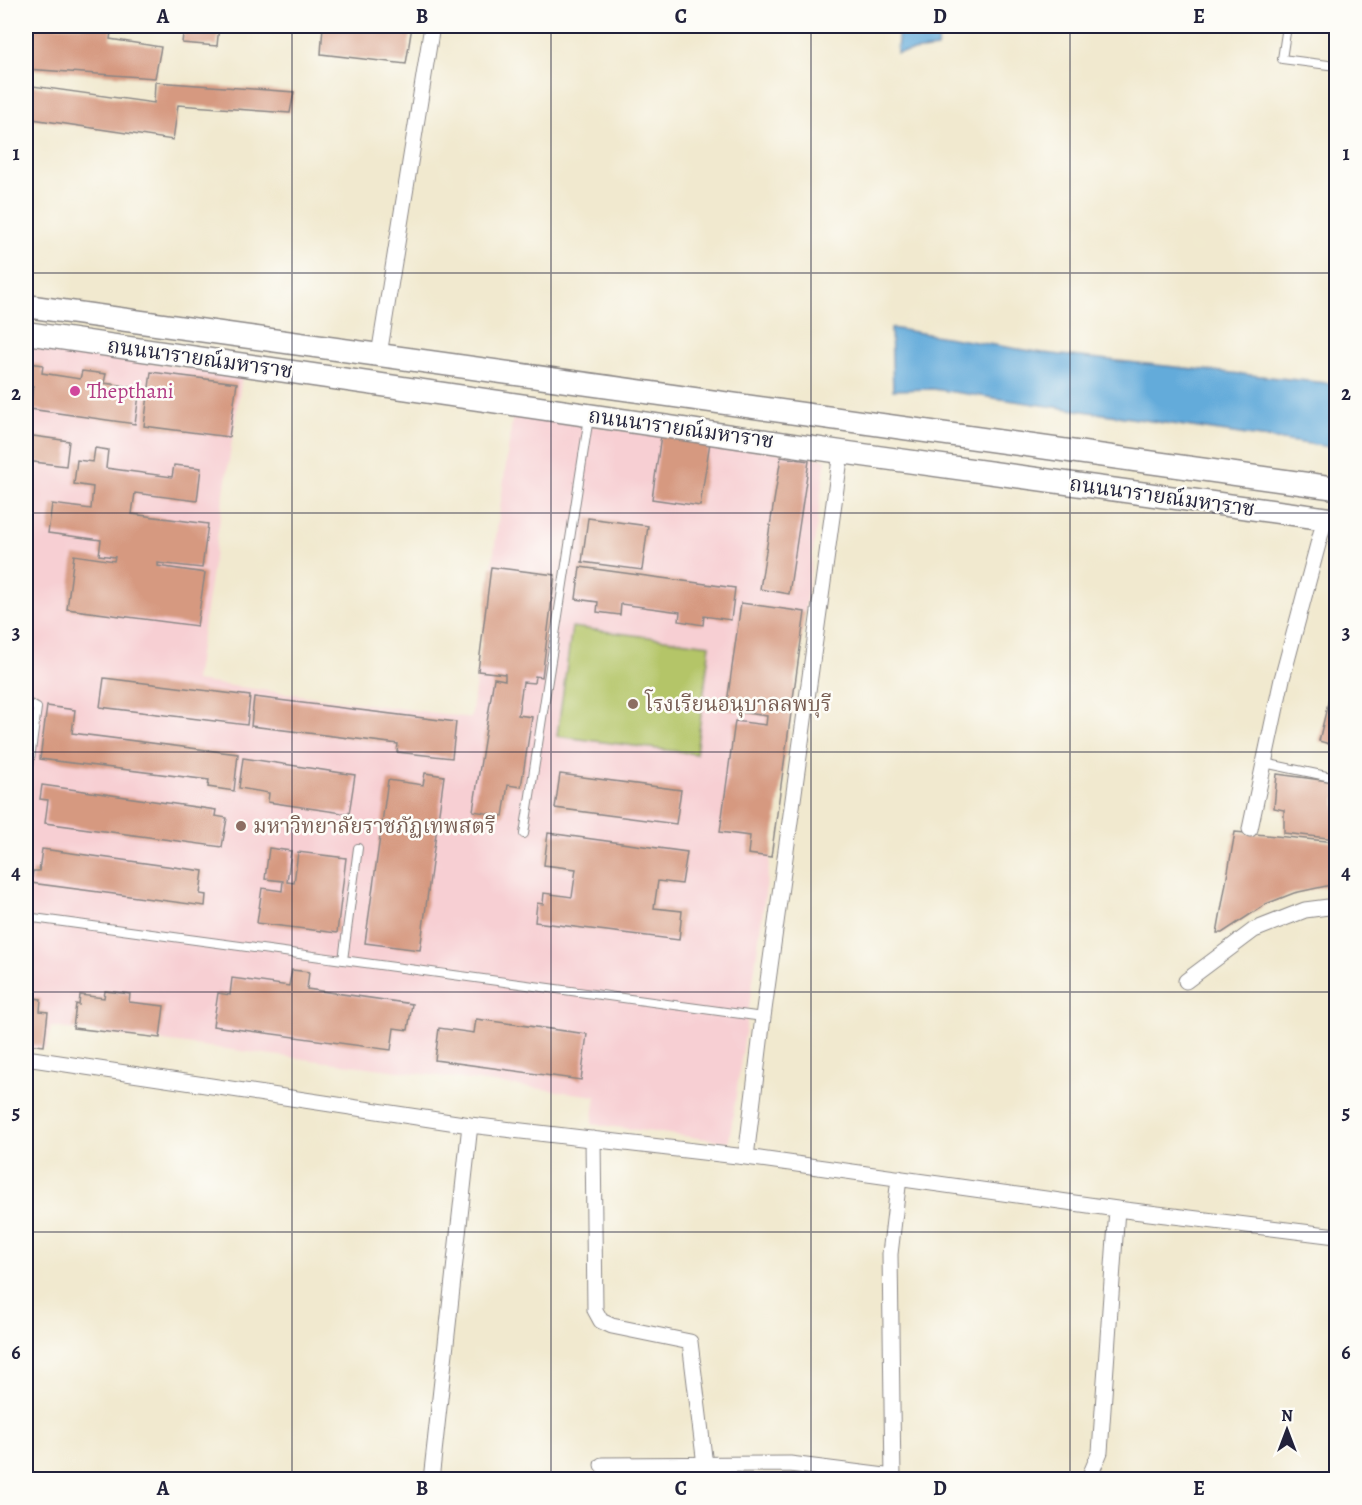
<svg xmlns="http://www.w3.org/2000/svg" width="1362" height="1505" font-family="Alegreya,'Noto Serif Thai',serif">
<style>
.built{fill:#f7cfd3}
.grass{fill:#b4c568;stroke:#6b7452;stroke-width:1.5}
.water{fill:#63abda;stroke:#42668a;stroke-width:1.5}
.building{fill:#d69980}
.lines{fill:none;stroke-linecap:round;stroke-linejoin:round}
.service-casing{stroke:#8a8685;stroke-width:10}
.minor-casing{stroke:#8a8685;stroke-width:17}
.primary-casing{stroke:#8a8685;stroke-width:25}
.service{stroke:#fff;stroke-width:8}
.minor{stroke:#fff;stroke-width:15}
.primary{stroke:#fff;stroke-width:22}
.grid{fill:none;stroke:#22223b;stroke-width:1.5;stroke-opacity:0.55}
.hotel-dot{fill:#d1479c;stroke:#fdfcf7;stroke-width:2}
.education-dot{fill:#8d6e63;stroke:#fdfcf7;stroke-width:2}
.labels{text-anchor:middle;dominant-baseline:central;stroke-width:5;stroke-linejoin:round;paint-order:stroke}
.street-label{font-size:21px;fill:#22223b;stroke:#fdfcf7}
.hotel-label{font-size:21px;fill:#b23c85;stroke:#fdfcf7;text-anchor:start}
.education-label{font-size:21px;fill:#785e54;stroke:#fdfcf7;text-anchor:start}
.neatline{fill:none;stroke:#22223b;stroke-width:2}
.grid-label{font-size:20px;text-anchor:middle;font-weight:bold;fill:#22223b}
</style>
<rect width="100%" height="100%" fill="#fdfcf7"/>
<filter id="ink" filterUnits="userSpaceOnUse"><feTurbulence type="fractalNoise" baseFrequency=".0167" numOctaves="2"/><feDisplacementMap in="SourceGraphic" scale="12" xChannelSelector="R" yChannelSelector="G"/><feConvolveMatrix kernelMatrix="1 2 1 2 8 2 1 2 1" color-interpolation-filters="sRGB"/></filter>
<filter id="wash" filterUnits="userSpaceOnUse"><feTurbulence type="fractalNoise" baseFrequency=".008" numOctaves="4" result="noise"/><feDisplacementMap in="SourceGraphic" scale="24" xChannelSelector="R" yChannelSelector="G"/><feGaussianBlur stdDeviation="1.35" result="paint"/><feColorMatrix in="noise" values="0 0 0 0 0 0 0 0 0 0 0 0 0 0 0 0 0 1.4 0 .05"/><feComposite in="paint" operator="in"/></filter>
<g filter="url(#wash)">
<rect width="100%" height="100%" fill="#f1e9cf"/>
<path class="built" d="M26,345L242,376L195,681L471,718L513,414L826,459L755,967L729,1142L592,1124L596,1096L51,1027L46,1049L26,1047Z"/>
<path class="grass" d="M572,627L710,645L696,754L557,736Z"/>
<path class="water" d="M899,26H941L937,48L897,53Z
M891,328L1043,353L1336,384V448L933,389L893,390Z"/>
<g id="blocks">
<path class="building" d="M28,26H112L110,39L161,47L155,78L26,69Z
M184,26H219L217,46L182,43Z
M323,26H412L406,64L321,54Z
M155,82L294,92L290,113L178,105L173,140L26,118V85L154,103Z
M29,363L43,365L42,373L80,379L82,371L106,374L104,383L140,388L135,424L30,409L33,386L26,385Z
M151,372L237,383L229,437L144,426Z
M26,435L69,441L66,466L26,461Z
M661,435L710,442L700,506L652,499Z
M95,448L108,450L106,468L172,477L174,465L201,468L197,501L135,493L132,514L208,524L202,568L158,563V566L205,573L197,626L67,609L74,555L114,561L115,557L99,555L101,540L48,533L52,504L91,509L93,487L74,484L77,460L93,462Z
M781,457L809,461L789,594L760,589Z
M588,518L648,526L642,570L582,562Z
M491,567L555,575L542,677L535,676L534,683L523,682L518,715L532,717L521,787L508,785L503,816L473,811L494,678L505,680V674L478,671Z
M580,567L735,588L731,620L704,616L703,625L679,621L680,612L621,604L620,615L597,612L598,602L576,599Z
M741,603L805,612L771,857L748,854L750,836L720,832L735,721L766,725L767,716L726,710Z
M1336,669V746L1319,741Z
M104,678L250,696L247,725L100,707Z
M254,697L456,722L452,758L397,752L398,744L251,726Z
M47,706L75,710L72,733L238,754L234,791L208,787L209,780L40,759Z
M243,758L355,775L349,814L268,802L269,793L239,788Z
M425,773L444,776L420,950L365,943L388,780L423,785Z
M560,774L681,790L676,824L555,808Z
M1277,774L1336,782V839L1284,833V810L1274,808Z
M42,785L216,810L215,816L227,818L222,847L45,823L48,800L40,799Z
M1235,832L1336,842V884L1294,893L1266,904L1222,933H1217Z
M548,833L687,852L682,884L658,881L654,908L682,911L679,940L535,922L537,903L543,904L544,893L572,897L576,869L544,865Z
M269,848L291,851L287,882L294,883L298,852L346,858L337,933L257,923L262,888L282,891L283,881L265,879Z
M42,849L203,871L200,894L206,895L205,906L31,883L33,871H39Z
M292,970L309,972L307,989L412,1004L408,1030L394,1028L391,1050L213,1026L218,993L230,995L232,978L289,986Z
M105,991L130,994L129,1002L164,1006L160,1038L73,1028L76,1004L79,1005L80,995L104,998Z
M26,997L41,999L40,1011L48,1012L44,1046L26,1044Z
M476,1019L587,1034L581,1080L435,1060L439,1028L474,1033Z"/>
</g>
</g>
<g filter="url(#ink)">
<use href="#blocks" fill-opacity="0" stroke="#8a8685" stroke-width="1.5"/>
<g class="lines">
<g class="service-casing">
<path id="service" d="M1287,26L1282,59L1336,66
M26,702L37,708
M1264,763L1336,778
M26,788L37,708
M524,834L589,417
M26,917L763,1017
M343,960L358,848"/>
</g>
<g class="minor-casing">
<path id="minor" d="M379,355L432,26
M1250,829L1282,679L1325,518
M1186,981L1254,930L1305,910L1336,906
M26,1058L470,1125L746,1157L1117,1209L1336,1236
M593,1139L595,1310L601,1321L612,1326L690,1342L705,1465
M746,1157L763,1017L841,452
M602,1465L790,1464L893,1477
M431,1480L470,1125
M893,1480L890,1254L899,1178
M1088,1480L1100,1452L1117,1209"/>
</g>
<g class="primary-casing">
<path id="primary" d="M26,306L1336,488
M26,333L841,452L1336,520"/>
</g>
<use href="#service" class="service"/>
<use href="#minor" class="minor"/>
<use href="#primary" class="primary"/>
</g>
</g>
<path class="grid" d="M292,26V1480M551,26V1480M811,26V1480M1070,26V1480M26,273H1336M26,513H1336M26,752H1336M26,992H1336M26,1232H1336"/>
<circle class="hotel-dot" cx="75" cy="391" r="6"/>
<g class="education-dot">
<circle cx="633" cy="704" r="6"/>
<circle cx="241" cy="826" r="6"/>
</g>
<g class="labels">
<g class="street-label">
<text transform="translate(200 358) rotate(8)">ถนนนารายณ์มหาราช</text>
<text transform="translate(681 428) rotate(8)">ถนนนารายณ์มหาราช</text>
<text transform="translate(1162 496) rotate(8)">ถนนนารายณ์มหาราช</text>
</g>
<g class="hotel-label">
<text x="87" y="391">Thepthani</text>
</g>
<g class="education-label">
<text x="645" y="704">โรงเรียนอนุบาลลพบุรี</text>
<text x="253" y="826">มหาวิทยาลัยราชภัฏเทพสตรี</text>
</g>
</g>
<rect width="1362" height="1505" fill="none" stroke="#fdfcf7" stroke-width="66"/>
<g transform="translate(1287 1430)" stroke="#fdfcf7" stroke-width="4.5" paint-order="stroke">
<path d="M0-4.5L10 22L0 15L-10 22Z" fill="#22223b"/>
<text y="-9" font-size="16" font-weight="bold" text-anchor="middle" fill="#22223b">N</text>
</g>
<rect x="33" y="33" width="1296" height="1439" class="neatline"/>
<g class="grid-label">
<text x="163" y="23">A</text>
<text x="422" y="23">B</text>
<text x="681" y="23">C</text>
<text x="940" y="23">D</text>
<text x="1199" y="23">E</text>
<text x="16" y="160">1</text>
<text x="1346" y="160">1</text>
<text x="16" y="400">2</text>
<text x="1346" y="400">2</text>
<text x="16" y="639">3</text>
<text x="1346" y="639">3</text>
<text x="16" y="879">4</text>
<text x="1346" y="879">4</text>
<text x="16" y="1119">5</text>
<text x="1346" y="1119">5</text>
<text x="16" y="1359">6</text>
<text x="1346" y="1359">6</text>
<text x="163" y="1495">A</text>
<text x="422" y="1495">B</text>
<text x="681" y="1495">C</text>
<text x="940" y="1495">D</text>
<text x="1199" y="1495">E</text>
</g>
</svg>
